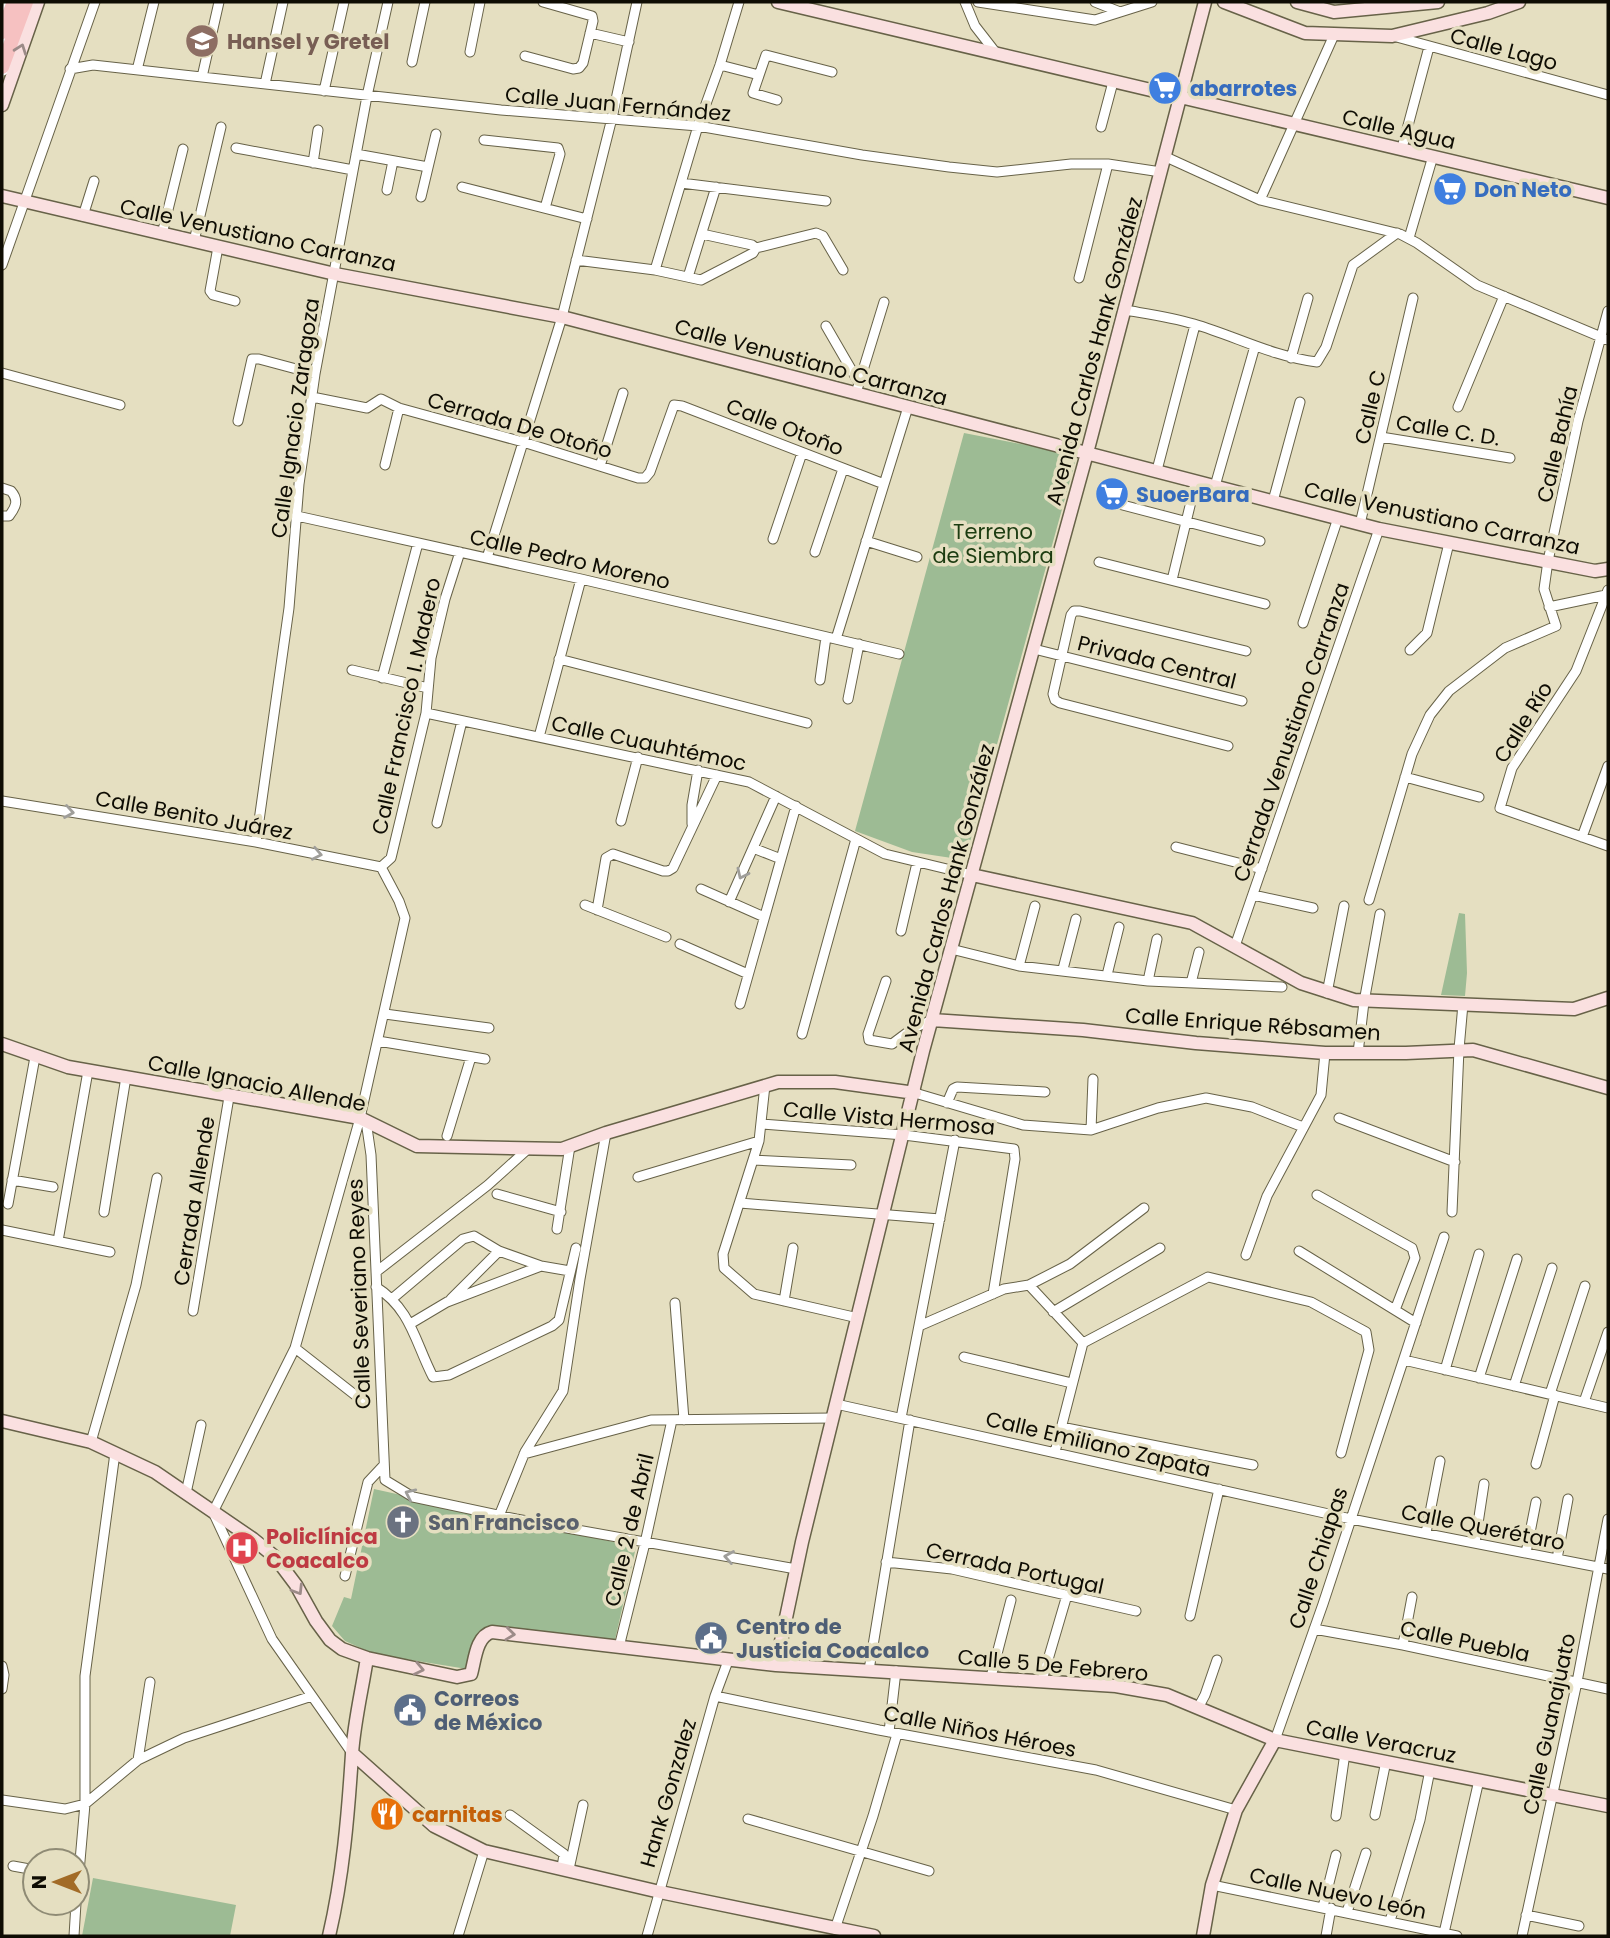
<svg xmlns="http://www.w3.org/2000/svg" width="1610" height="1938" font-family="Poppins,sans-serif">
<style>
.green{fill:#9dbb94}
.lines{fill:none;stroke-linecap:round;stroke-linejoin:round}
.street-casing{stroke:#676248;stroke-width:11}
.secondary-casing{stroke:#676248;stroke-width:15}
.primary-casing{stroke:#fff;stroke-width:17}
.street{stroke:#fff;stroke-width:9}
.secondary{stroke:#fae0e0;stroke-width:12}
.primary{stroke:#f6c1c1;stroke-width:14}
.oneway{stroke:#9c8b88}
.oneway2{stroke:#9f9e9a}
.labels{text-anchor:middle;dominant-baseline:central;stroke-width:7;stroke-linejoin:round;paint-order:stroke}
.education-label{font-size:21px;font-weight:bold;fill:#785e54;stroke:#e5dfc1;text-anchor:start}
.street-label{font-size:21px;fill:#0e0c03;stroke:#e5dfc1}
.shop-label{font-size:21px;font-weight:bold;fill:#366cbe;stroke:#e5dfc1;text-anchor:start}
.park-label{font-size:21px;fill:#1c3c11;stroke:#e5dfc1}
.worship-label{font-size:21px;font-weight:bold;fill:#5b616d;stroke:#e5dfc1;text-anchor:start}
.health-label{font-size:21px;font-weight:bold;fill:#be3a42;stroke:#e5dfc1;text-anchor:start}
.service-label{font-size:21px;font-weight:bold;fill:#4e5e75;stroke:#e5dfc1;text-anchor:start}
.food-label{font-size:21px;font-weight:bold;fill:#c56008;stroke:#e5dfc1;text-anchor:start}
</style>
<rect width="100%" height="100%" fill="#e5dfc1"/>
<path class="green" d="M964,433L1077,455L965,860L912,852L855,831Z
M1459,913L1465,914L1467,973L1465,996L1441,995Z
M374,1489L636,1547L615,1640L488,1627L476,1641L467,1669L374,1654L345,1641L332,1626L344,1597L351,1599Z
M93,1878L236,1905L230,1936H82Z"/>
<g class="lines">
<g class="street-casing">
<path id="street" d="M965,2L975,26L996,53
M978,2L1095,20L1152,2
M1095,2L1120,12
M590,33L629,42
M1393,36L1608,95
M470,52L480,2
M525,56L573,69L579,68L583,63L593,21L592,16L543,2
M412,62L425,2
M720,65L759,75
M70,69L93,65L501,110L698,126L862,155L949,167L997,172L1071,164H1108L1161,172
M137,70L154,2
M202,77L219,2
M265,84L283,2
M324,91L344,2
M777,100L753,93L766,55L832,72
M1101,127L1113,82
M484,140L558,148L560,154L545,208
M236,148L353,170
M1402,148L1429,47
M356,154L428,167
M1166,157L1260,200L1400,234L1417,243L1477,285L1608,340
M313,163L318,130
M681,183L826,201
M462,187L587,219
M387,190L393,161
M421,197L436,134
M1260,200L1334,35
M83,216L94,181
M162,234L183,149
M702,234L752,245L756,248L816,233L823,236L843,270
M1409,238L1433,156
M194,241L221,127
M218,247L210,291L213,295L235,301
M576,260L655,270L701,280L753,253L756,248
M2,265L95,2
M655,270L698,126L720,65L739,2
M688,277L716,187
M1079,278L1108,164
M1125,310C1148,314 1171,317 1194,324C1235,336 1274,357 1317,362L1326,347L1353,265L1397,233
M826,326L859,383
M1291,358L1308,298
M2,373L120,405
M856,393L884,302
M312,397L367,408L381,399L399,408L523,442L638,478H645L650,472L674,405L682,406L884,484
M1458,407L1504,296
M238,421L252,359H259L315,374
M1381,437L1510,458
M385,465L399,408
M600,466L623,393
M1157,470L1195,325
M1215,486L1255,346
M2,488L11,491C19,500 16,507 9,516H2
M1273,501L1300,402
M1115,503L1260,541
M297,516L581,579L899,654
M1360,524L1413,298
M773,539L802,453
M866,541L917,557
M815,552L843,469
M487,558L562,317L612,118L637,2
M1099,562L1265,604
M1172,580L1196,481
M1608,590L1576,671L1512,768L1500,808L1608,846
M1549,607L1606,595
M1303,623L1338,518
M836,639L908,407
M1034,649L1242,701
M1410,650L1427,633L1449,543
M559,659L807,723
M352,670L428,688
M382,678L418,543
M820,680L826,637
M848,699L859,644
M426,713L749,782L885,854L972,875
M539,737L581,579
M1228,746L1060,703L1055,700L1053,694L1071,615L1074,611H1080L1246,651
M1405,777L1479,797
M2,801L256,842L381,867
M621,821L638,757
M437,823L462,721
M692,824V805L698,770
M1582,837L1608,766
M256,842L289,608L299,484L315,374L367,96L388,2
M1176,847L1262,869
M753,848L781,859
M381,867L391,858L426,713L431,658L445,599L460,552
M701,889L764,917
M1253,895L1313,908
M1369,900L1412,754L1430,715L1449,691L1505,648L1556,626L1544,589L1548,561L1578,421L1608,311
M729,902L776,796
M585,905L666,937
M597,910L606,858L613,854L663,871H668L673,868L717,775
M901,931L917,863
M680,944L748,974
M1235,946L1379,529
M951,949L1019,966L1148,981L1282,987
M1019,966L1035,906
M1063,969L1076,919
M1107,975L1119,927
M886,981L868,1034L869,1040L892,1044L912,1029L932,1020
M1148,981L1157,939
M1191,983L1199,952
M1327,993L1344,906
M740,1004L796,806
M385,1014L489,1028
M802,1034L856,839
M378,1041L485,1059
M1358,1053L1364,1002L1380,914
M765,1085L759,1141L723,1254L724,1268L754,1294L858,1318
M915,1093L1023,1125L1091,1130L1158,1108L1206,1098L1252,1107L1303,1127
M947,1103L953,1089L957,1087L1045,1092
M1339,1118L1455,1162
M366,1121L371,1155L385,1480L413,1497L516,1519L796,1569
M761,1124L904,1135L1014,1149L1015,1159L993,1294
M1091,1130L1093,1079
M447,1136L471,1057
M753,1160L851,1165
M638,1177L759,1141
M12,1180L53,1187
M497,1194L561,1212
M1317,1195L1412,1248L1415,1258L1395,1310
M740,1203L940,1219
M8,1204L35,1057
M104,1212L126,1077
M1452,1212L1459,1049L1463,1004
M557,1229L570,1146
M2,1230L110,1252
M58,1241L88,1071
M1299,1251L1416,1323
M1246,1255L1267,1196L1321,1095L1325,1053
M376,1272L488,1185L529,1148
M1029,1285L1083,1343
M376,1287C411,1309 415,1342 433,1377L449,1375L552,1326L559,1320L576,1248
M393,1298L463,1239L474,1236L499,1251L541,1266
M451,1299L499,1251
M784,1301L793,1248
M675,1303L684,1420
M193,1311L229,1097
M1053,1312L1160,1248
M410,1324L447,1302L541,1266L570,1271
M919,1326L1004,1289L1029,1285L1070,1264L1144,1208
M1083,1343L1208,1277L1311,1302L1366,1332L1369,1350L1341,1453
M295,1348L364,1402
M964,1357L1072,1383
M1404,1360L1608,1408
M1445,1370L1479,1254
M1479,1378L1517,1259
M1514,1386L1552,1268
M1550,1394L1585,1286
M1584,1402L1608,1332
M836,1404L1351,1519L1608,1569
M901,1418L955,1140
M1061,1427L1253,1465
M91,1442L136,1285L157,1178
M1055,1452L1083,1343
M524,1454L651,1420L833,1418
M1536,1464L1555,1395
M186,1493L201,1425
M499,1516L525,1452L563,1391L580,1279L606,1133
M1426,1533L1440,1461
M1475,1543L1484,1484
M1526,1553L1536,1502
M1557,1559L1568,1499
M886,1562L952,1569L1136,1611
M345,1576L368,1482L383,1466
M1190,1616L1219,1489
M1314,1629L1403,1645L1608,1689
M1403,1645L1412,1597
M619,1647L645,1543L672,1420
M2,1666L4,1675L2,1689
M869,1670L910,1420
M991,1677L1011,1600
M1042,1680L1067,1595
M715,1696L879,1730L1096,1770L1236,1810
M1198,1708L1205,1695L1217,1660
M889,1732L896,1671
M1275,1740L1323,1604L1444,1237
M352,1753L272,1639L213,1512L295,1348L360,1118L405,918L399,901L381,867
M138,1760L150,1682
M2,1800L65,1809L85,1804L138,1760L184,1738L312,1696
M510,1815L564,1854L562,1868
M1375,1815L1386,1761
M1336,1816L1345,1753
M748,1819L929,1871
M13,1866L35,1870
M569,1869L583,1805
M1212,1885L1457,1936
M77,1895L85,1804V1676L115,1453
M1323,1907L1336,1855
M1347,1912L1366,1853
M1526,1915L1579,1926
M1390,1921L1420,1820L1430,1770
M835,1929L873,1816L897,1734
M1444,1933L1479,1780
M74,1936L76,1903
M458,1936L484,1851
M647,1936L715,1696L728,1661
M1326,1936L1331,1908
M1522,1936L1577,1682L1608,1519"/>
</g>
<g class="secondary-casing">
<path id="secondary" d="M778,2L1608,198
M1224,2L1305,33L1392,36L1488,13L1519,2
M1297,2L1334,12L1438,2
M2,105L38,2
M2,196L335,274L562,317L1379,529L1595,571L1608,569
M972,875L1192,923L1301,983L1354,1000L1574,1009L1608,998
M932,1020L1083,1030L1196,1043L1325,1053H1406L1473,1050L1608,1088
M2,1044L68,1067L360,1118L417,1146L562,1149L606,1133L778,1082H835L915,1093
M2,1421L91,1442L155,1472L253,1539L275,1557L296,1585L316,1621L330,1640L342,1649L367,1658L457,1677L471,1674C475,1660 476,1636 492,1632L776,1665L802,1542L923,1051L1087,453L1205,2
M776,1665L1116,1686L1167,1695L1275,1740L1608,1806
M352,1753L434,1826L484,1851L660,1892L874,1936
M329,1936C343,1876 348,1816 352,1754C354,1723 362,1690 367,1658
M1203,1936L1212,1885L1236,1810L1275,1740"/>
</g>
<g class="primary-casing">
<path id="primary" d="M2,32L14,2
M2,67L26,2"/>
</g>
<use href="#street" class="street"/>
<use href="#secondary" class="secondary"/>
<use href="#primary" class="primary"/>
</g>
<defs><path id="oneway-chevron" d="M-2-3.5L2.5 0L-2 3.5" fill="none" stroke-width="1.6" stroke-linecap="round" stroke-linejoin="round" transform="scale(1.75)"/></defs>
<g class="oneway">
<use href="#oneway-chevron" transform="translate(21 49) rotate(-70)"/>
<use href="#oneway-chevron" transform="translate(298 1590) rotate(58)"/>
<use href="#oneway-chevron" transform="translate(510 1634) rotate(7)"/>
<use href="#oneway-chevron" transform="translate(419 1669) rotate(12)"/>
</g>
<g class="oneway2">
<use href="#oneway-chevron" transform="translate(69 812) rotate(9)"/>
<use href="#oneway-chevron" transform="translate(317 854) rotate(11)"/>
<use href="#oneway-chevron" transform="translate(742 874) rotate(115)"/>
<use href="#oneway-chevron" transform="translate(410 1494) rotate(-155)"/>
<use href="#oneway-chevron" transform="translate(729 1557) rotate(-170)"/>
</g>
<defs>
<g id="school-disc" transform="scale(1.75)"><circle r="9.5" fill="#8d6e63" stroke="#e5dfc1"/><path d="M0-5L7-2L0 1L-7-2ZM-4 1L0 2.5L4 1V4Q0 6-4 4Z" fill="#fff"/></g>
<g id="supermarket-disc" transform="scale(1.75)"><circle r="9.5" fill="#3f7fe0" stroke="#e5dfc1"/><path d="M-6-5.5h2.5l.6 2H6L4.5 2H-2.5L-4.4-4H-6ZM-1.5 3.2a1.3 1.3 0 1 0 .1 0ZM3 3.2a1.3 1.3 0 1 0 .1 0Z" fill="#fff"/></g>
<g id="church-disc" transform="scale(1.75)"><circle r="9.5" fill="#6b7280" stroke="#e5dfc1"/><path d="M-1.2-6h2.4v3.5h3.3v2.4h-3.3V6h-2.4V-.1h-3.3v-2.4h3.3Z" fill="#fff"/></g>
<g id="hospital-disc" transform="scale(1.75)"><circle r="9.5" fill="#e0444e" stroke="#e5dfc1"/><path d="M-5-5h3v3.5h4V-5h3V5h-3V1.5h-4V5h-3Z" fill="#fff"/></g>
<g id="civic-disc" transform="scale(1.75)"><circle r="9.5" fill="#5c6f8a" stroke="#e5dfc1"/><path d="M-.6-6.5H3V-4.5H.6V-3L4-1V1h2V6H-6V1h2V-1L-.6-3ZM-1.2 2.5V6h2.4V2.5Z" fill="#fff"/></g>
<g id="restaurant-disc" transform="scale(1.75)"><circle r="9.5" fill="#e8710a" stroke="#e5dfc1"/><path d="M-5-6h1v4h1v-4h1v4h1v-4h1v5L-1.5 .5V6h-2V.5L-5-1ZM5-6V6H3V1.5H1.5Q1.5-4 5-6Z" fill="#fff"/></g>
</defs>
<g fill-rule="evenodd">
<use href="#school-disc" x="202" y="41"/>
<use href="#supermarket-disc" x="1165" y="88"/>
<use href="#supermarket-disc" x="1450" y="189"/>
<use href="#supermarket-disc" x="1112" y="494"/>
<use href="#church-disc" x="403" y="1522"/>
<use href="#hospital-disc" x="242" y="1548"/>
<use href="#civic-disc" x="711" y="1638"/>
<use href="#civic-disc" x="410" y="1710"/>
<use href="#restaurant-disc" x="387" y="1814"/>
</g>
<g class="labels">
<g class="education-label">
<text x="227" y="41">Hansel y Gretel</text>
</g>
<g class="street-label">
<text transform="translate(1504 49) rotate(15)">Calle Lago</text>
<text transform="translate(618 104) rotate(5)">Calle Juan Fernández</text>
<text transform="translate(1399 129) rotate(13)">Calle Agua</text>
<text transform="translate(258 235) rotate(12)">Calle Venustiano Carranza</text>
<text transform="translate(1094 351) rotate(-75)">Avenida Carlos Hank González</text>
<text transform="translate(811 362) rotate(15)">Calle Venustiano Carranza</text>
<text transform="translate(1370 407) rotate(-77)">Calle C</text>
<text transform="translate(295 418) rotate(-82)">Calle Ignacio Zaragoza</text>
<text transform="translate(520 425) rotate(16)">Cerrada De Otoño</text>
<text transform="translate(785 427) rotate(21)">Calle Otoño</text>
<text transform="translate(1448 430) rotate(9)">Calle C. D.</text>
<text transform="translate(1557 444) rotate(-77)">Calle Bahía</text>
<text transform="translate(1442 518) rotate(12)">Calle Venustiano Carranza</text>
<text transform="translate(570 559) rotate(13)">Calle Pedro Moreno</text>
<text transform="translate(1157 662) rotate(14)">Privada Central</text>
<text transform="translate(406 706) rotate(-78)">Calle Francisco I. Madero</text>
<text transform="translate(1523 722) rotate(-58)">Calle Río</text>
<text transform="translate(1291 732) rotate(-71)">Cerrada Venustiano Carranza</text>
<text transform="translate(649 743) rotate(12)">Calle Cuauhtémoc</text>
<text transform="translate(194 815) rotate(10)">Calle Benito Juárez</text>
<text transform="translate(946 898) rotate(-75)">Avenida Carlos Hank González</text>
<text transform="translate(1253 1024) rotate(4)">Calle Enrique Rébsamen</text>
<text transform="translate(257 1083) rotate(11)">Calle Ignacio Allende</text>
<text transform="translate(889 1118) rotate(5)">Calle Vista Hermosa</text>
<text transform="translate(194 1201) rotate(-81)">Cerrada Allende</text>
<text transform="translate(359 1294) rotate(-92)">Calle Severiano Reyes</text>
<text transform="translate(1098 1444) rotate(13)">Calle Emiliano Zapata</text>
<text transform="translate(1483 1527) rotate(11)">Calle Querétaro</text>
<text transform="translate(629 1530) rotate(-77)">Calle 2 de Abril</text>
<text transform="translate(1318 1558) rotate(-72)">Calle Chiapas</text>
<text transform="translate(1015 1568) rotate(12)">Cerrada Portugal</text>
<text transform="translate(1465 1641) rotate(12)">Calle Puebla</text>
<text transform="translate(1053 1665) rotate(5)">Calle 5 De Febrero</text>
<text transform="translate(1549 1724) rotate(-78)">Calle Guanajuato</text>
<text transform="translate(980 1731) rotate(11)">Calle Niños Héroes</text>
<text transform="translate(1381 1741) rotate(11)">Calle Veracruz</text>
<text transform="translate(668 1793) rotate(-74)">Hank Gonzalez</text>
<text transform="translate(1338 1893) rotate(12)">Calle Nuevo León</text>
</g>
<g class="shop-label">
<text x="1190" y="88">abarrotes</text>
<text x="1474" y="189">Don Neto</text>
<text x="1136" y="494">SuoerBara</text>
</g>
<g class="park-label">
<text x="993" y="531">Terreno<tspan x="993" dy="24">de Siembra</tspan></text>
</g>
<g class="worship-label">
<text x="428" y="1522">San Francisco</text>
</g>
<g class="health-label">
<text x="266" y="1536">Policlínica<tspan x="266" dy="24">Coacalco</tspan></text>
</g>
<g class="service-label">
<text x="736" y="1626">Centro de<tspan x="736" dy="24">Justicia Coacalco</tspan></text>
<text x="434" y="1698">Correos<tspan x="434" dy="24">de México</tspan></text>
</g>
<g class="food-label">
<text x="412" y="1814">carnitas</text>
</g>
</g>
<rect width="1610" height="1938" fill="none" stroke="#0e0c03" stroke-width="7"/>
<g transform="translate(56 1882) rotate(270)"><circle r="33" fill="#e5dfc1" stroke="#8f8b75" stroke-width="2"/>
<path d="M0-5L12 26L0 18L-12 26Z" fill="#a26b27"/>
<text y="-10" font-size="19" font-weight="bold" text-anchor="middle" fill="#0e0c03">N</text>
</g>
</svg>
